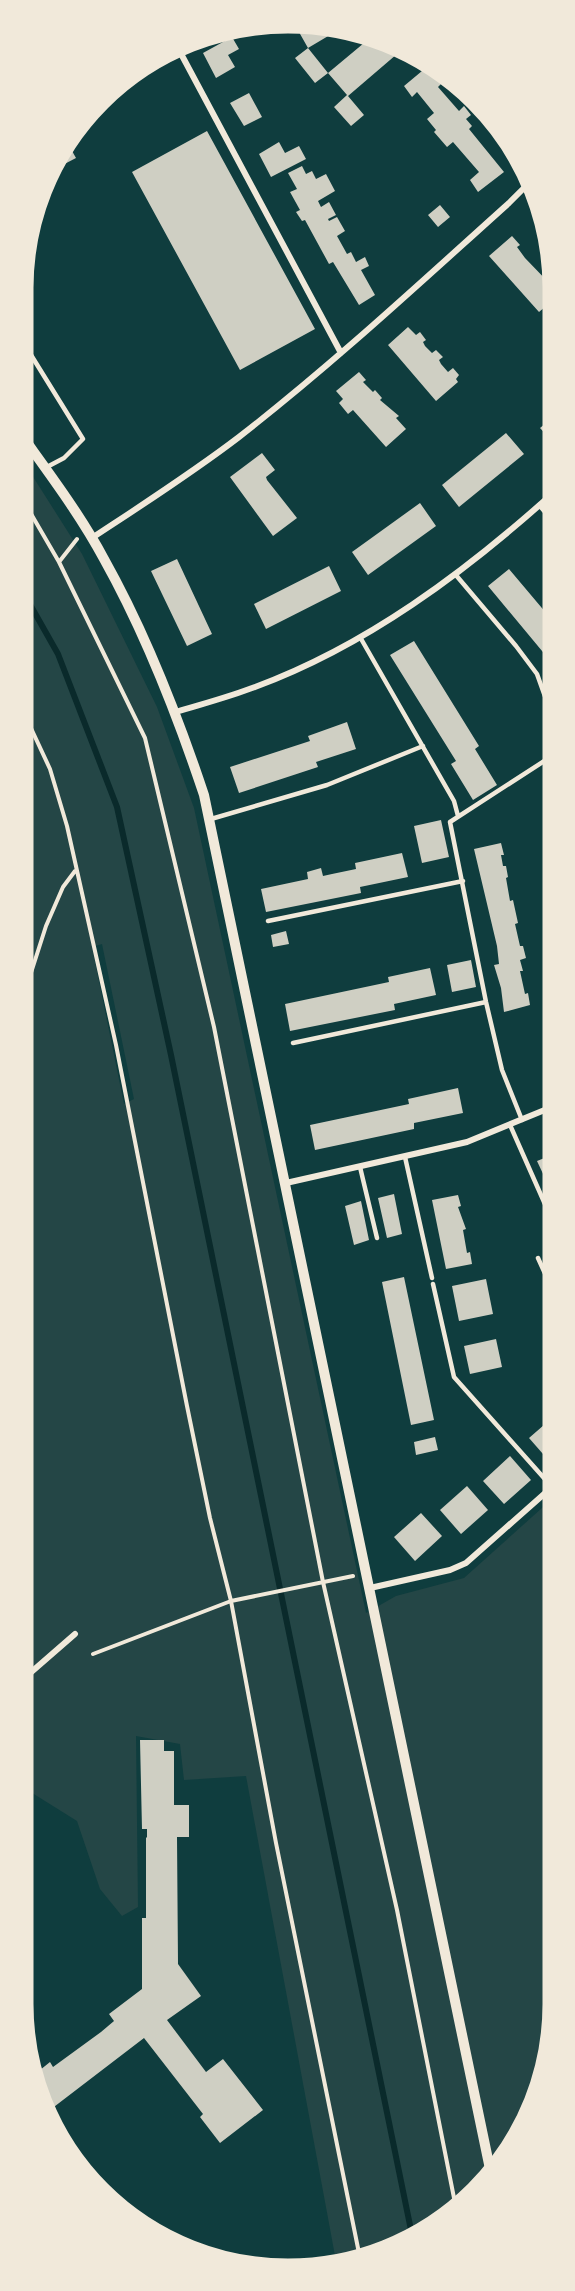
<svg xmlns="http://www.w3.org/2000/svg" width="575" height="2291" font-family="Poppins,sans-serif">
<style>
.green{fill:#244646;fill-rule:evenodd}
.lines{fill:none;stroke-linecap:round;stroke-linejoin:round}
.stream{stroke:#0a2a2b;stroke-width:6}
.building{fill:#cfcfc3}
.path{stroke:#f1e9da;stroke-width:4}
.service{stroke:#f1e9da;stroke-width:4.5}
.minor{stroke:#f1e9da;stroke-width:6}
.tertiary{stroke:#f1e9da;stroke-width:10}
.rim{fill:none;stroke:#f1e9da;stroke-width:3}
</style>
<rect width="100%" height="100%" fill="#0f3d3e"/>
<path class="green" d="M23,461L82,554L157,707L194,808L366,1613L396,1596L464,1578L552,1499V2039L518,2136L450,2215L373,2256L336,2261L246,1776L184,1780L180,1744L136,1736L138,1907L122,1916L100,1889L77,1821L21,1786ZM102,944L134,1099L124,1104L92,947Z"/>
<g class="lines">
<path class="stream" d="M23,592L58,654L117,807L171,1055L412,2235"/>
</g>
<path class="building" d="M323,23L340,29L308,48L295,25Z
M232,37L239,49L228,55L235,67L216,78L203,53Z
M370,38L404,48L348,96L364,115L351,126L334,107L347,95L328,73L315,83L295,58L308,48L328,73Z
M428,66L442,83L438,87L459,111L464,106L471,115L466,119L472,126L469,129L504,172L478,192L470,180L479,172L453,142L447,147L434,132L436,130L427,119L434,113L417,92L412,97L404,86Z
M249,93L262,117L244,126L230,103Z
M207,131L315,329L240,370L132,172Z
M67,142L76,158L51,171L57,154Z
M279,142L285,153L299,146L306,159L271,177L259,154Z
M302,166L306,174L312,171L316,179L326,174L335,191L318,201L321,207L329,202L336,215L328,219L329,221L337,217L345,231L337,236L347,254L351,252L356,262L365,257L369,266L361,270L375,295L359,305L333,262L329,264L305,220L302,221L296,212L300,210L290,192L297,189L288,173Z
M440,205L450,217L438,227L428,215Z
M512,236L520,245L517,247L525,258L552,286V301L539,312L489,256Z
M408,327L416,335L420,332L426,340L423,342L425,346L432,353L436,350L443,357L439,360L441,364L448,372L453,368L459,375L456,379L458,382L436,401L388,345Z
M359,372L366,380L363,382L373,392L375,390L382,398L380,400L399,416L396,418L406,429L386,447L353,410L348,414L339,403L343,399L336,391Z
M552,418V441L540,428Z
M506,433L524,454L459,507L442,485Z
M262,453L275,470L266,477L267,480L297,518L273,536L230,477Z
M420,503L436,526L368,575L352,552Z
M177,559L212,634L187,646L151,571Z
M329,566L341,591L266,629L254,604Z
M509,569L552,620V663L488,586Z
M414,641L479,746L475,749L497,785L473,800L451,764L456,761L390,655Z
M347,722L356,749L316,762L318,767L239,793L230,767L310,741L308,736Z
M441,820L449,857L422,863L414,826Z
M501,843L504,855H501L503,866H506L508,877L506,878L510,901L513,900L518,923L515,924L520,946H523L526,958L520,960L523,971H520L525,994L528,993L530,1005L504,1012L501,988L494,965L499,964L497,946L474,849Z
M402,853L408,877L360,887L361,893L266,912L261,889L308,879L307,872L321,868L323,876L332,874L356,869L355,863Z
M286,931L289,944L273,947L271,935Z
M471,960L476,987L452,992L447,965Z
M430,968L436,995L394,1004L395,1010L290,1031L285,1004L389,982L388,977Z
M458,1088L463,1113L414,1123V1129L315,1150L310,1125L409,1104L408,1099Z
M552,1155V1193L537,1161Z
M394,1194L402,1234L387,1238L378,1198Z
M458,1195L461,1206L458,1207L466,1229L463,1230L467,1253L470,1252L472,1264L446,1269L432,1200Z
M361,1201L369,1240L354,1245L345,1206Z
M404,1277L434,1420L411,1425L382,1282Z
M486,1279L493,1314L459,1321L452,1286Z
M496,1339L502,1367L470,1374L464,1346Z
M552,1418V1460L550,1462L529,1438Z
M435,1437L438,1450L416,1455L414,1442Z
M510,1456L531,1480L504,1504L483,1481Z
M467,1486L488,1510L461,1534L440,1510Z
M421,1513L442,1536L415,1561L394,1537Z
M140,1740H164V1751H174V1805H189V1837H177L178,1964L201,1996L167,2020L206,2072L223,2059L263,2110L220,2143L200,2117L203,2114L144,2038L46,2113L41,2105L35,2074L50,2062L53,2067L101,2032L114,2021L109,2014L142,1989V1918H146V1837L147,1838V1829H142Z"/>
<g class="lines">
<path class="path" d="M23,500L59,562L145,738L214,1027L323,1582L397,1910L456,2208
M59,562L77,539
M23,711L50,769L67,826L116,1045L187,1406L210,1518L231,1601L276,1843L360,2258
M22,981L29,979
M22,1239L25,1215L29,979L46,926L63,887L75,871
M93,1654L231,1601L353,1576"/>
<path class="service" d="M23,342L83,439L64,458L45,468
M539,505L552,520
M455,574L516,646L537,674L552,716
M360,637L454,801L458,816
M211,819L327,785L423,746
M268,921L463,881
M293,1043L486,1002
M522,1120L502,1070L486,1002L450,822L552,756
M510,1125L552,1220
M405,1157L432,1278
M360,1167L377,1238
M538,1258L552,1289
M433,1284L454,1377L552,1487"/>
<path class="minor" d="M179,50L341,353
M92,538C142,505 192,473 239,437C333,364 421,282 509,203L530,182
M176,712C202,704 229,697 255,687C366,646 464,573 552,494
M286,1183L467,1142L552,1107
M370,1588L450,1570L466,1563L552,1487
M21,1681L75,1634"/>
<path class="tertiary" d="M23,437C51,476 81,516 104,559C146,634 177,714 204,795L490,2169"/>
</g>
<path d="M0 0H575V2291H0ZM288 32H288A256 256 0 0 1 544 288V2004A256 256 0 0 1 288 2260H288A256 256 0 0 1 32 2004V288A256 256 0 0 1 288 32Z" fill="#f1e9da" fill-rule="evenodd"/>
<path class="rim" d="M288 32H288A256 256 0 0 1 544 288V2004A256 256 0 0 1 288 2260H288A256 256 0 0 1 32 2004V288A256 256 0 0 1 288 32Z"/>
</svg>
